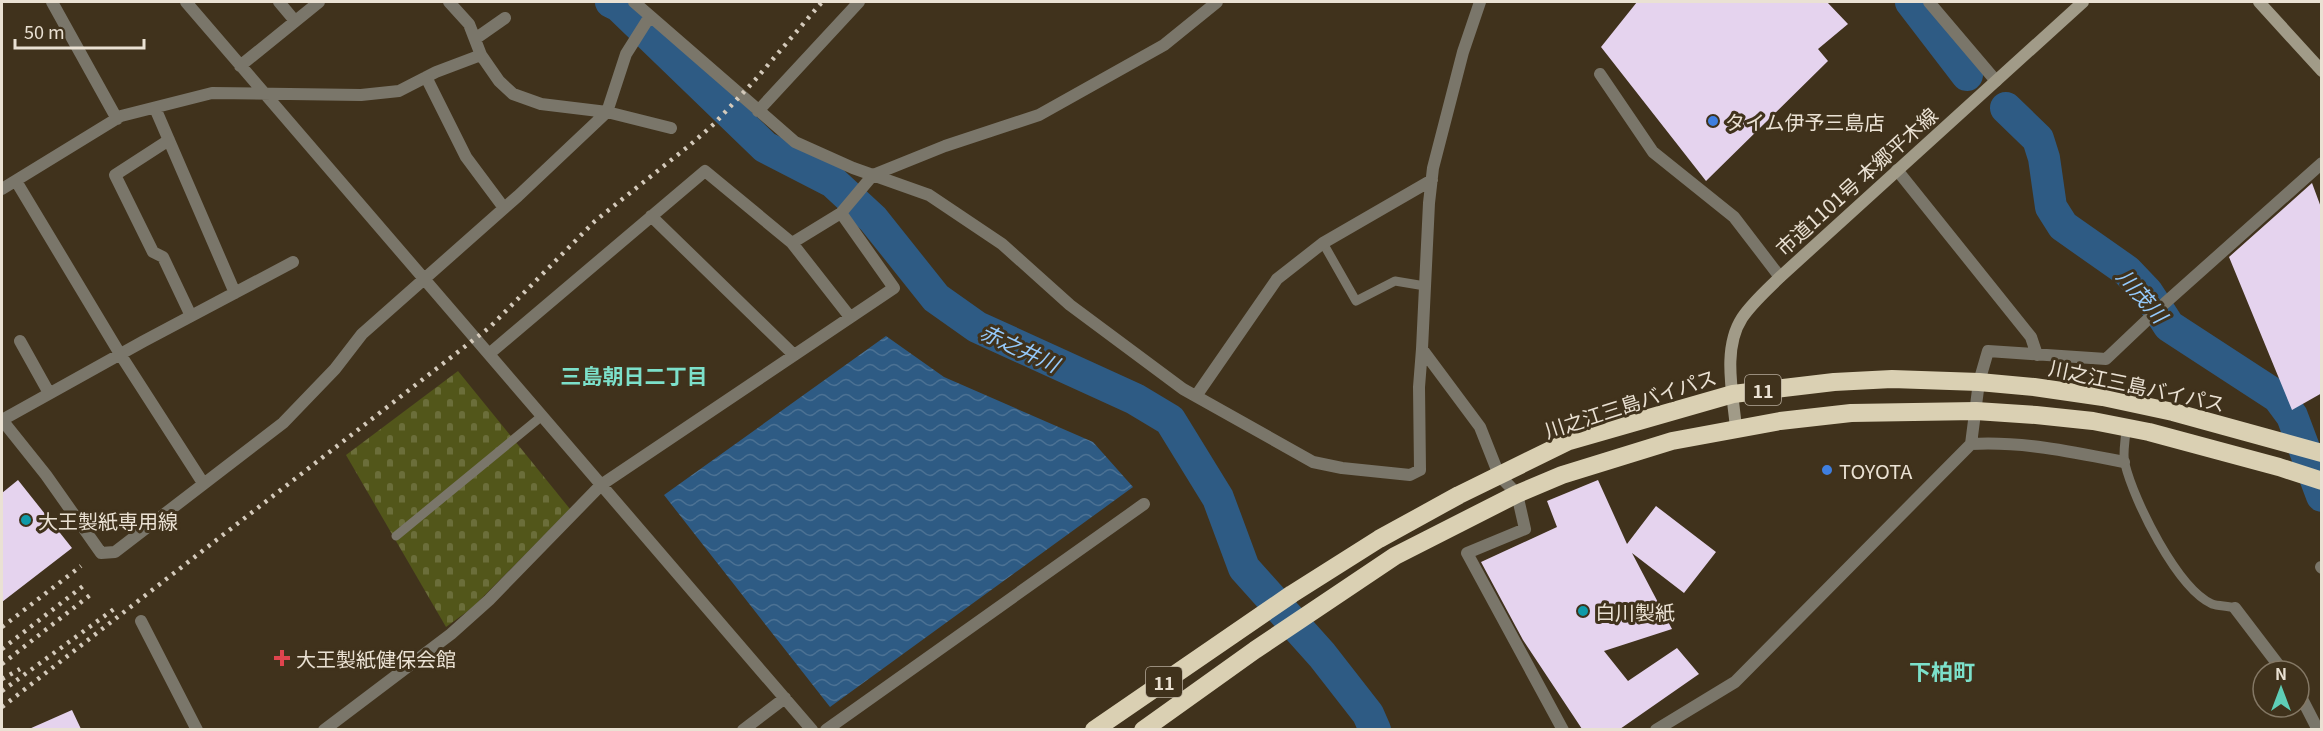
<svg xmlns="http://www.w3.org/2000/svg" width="2323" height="731" font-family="Georgia,'Noto Sans JP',serif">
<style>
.cemetery{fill:url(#cemetery-stones)}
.water{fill:url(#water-waves)}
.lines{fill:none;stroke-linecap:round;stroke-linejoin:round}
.river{stroke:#2e5b84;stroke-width:32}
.building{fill:#e5d3ee}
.lane{stroke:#7a766a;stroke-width:9}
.street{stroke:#7a766a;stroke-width:12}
.secondary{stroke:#a19b88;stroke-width:12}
.highway{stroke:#dad0b3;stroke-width:18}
.rail{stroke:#d4cabb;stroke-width:4.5;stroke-dasharray:3 6;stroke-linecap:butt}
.shop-dot{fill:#3f7fe0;stroke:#40321c;stroke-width:2}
.culture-dot{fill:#0f9aa8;stroke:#40321c;stroke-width:2}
.health-dot{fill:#e0444e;stroke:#40321c;stroke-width:2}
.labels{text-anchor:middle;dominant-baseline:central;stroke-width:6;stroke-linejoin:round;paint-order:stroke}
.shield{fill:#40321c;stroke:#b7ac9c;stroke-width:1.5}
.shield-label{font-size:18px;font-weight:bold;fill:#eae1d3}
.poi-label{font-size:20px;fill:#eae1d3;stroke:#40321c;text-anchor:start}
.street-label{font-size:20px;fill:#eae1d3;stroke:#40321c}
.water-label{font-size:21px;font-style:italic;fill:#95cafc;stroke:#40321c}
.neighbourhood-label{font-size:21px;font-weight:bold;fill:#7ce0ca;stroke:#40321c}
.quarter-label{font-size:22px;font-weight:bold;fill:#7ce0ca;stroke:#40321c}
</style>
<defs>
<pattern id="cemetery-stones" width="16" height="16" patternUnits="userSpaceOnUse" patternTransform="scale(1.5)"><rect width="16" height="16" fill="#52561a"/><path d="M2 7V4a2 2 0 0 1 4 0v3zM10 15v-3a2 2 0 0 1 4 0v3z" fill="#6b6e3a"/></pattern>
<pattern id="water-waves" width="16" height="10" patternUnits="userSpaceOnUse" patternTransform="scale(1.5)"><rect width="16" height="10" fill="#2e5b84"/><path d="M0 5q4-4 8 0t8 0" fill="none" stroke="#4c7294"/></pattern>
</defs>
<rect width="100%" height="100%" fill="#40321c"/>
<path class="cemetery" d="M458,371L570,509L472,608L446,627L346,455Z"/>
<path class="water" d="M886,336L944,377L1093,442L1133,487L830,707L664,495Z"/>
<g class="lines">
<path class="river" d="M611,2L619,6L765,147L833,182L873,219L936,298L977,327L1135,399L1170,420L1218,498L1244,568L1322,655L1368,714L1375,730
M1911,2L1967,75
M2006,108L2038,139L2044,158L2051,207L2063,226L2127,271L2147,292L2169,326L2278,397L2292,416L2322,496"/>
</g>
<path class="building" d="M1637,2H1827L1848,24L1818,49L1828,61L1706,181L1601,47Z
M2312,183L2322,210V393L2292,410L2229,257Z
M18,480L72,548L2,602V493Z
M1598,480L1627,544L1656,506L1716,552L1684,593L1632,553L1672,629L1604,651L1628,681L1677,648L1699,674L1620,729H1582L1523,640L1481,562L1557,527L1547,501Z
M72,710L81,729H29Z"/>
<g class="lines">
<path class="lane" d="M1323,243L1356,301L1395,281L1425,286
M2126,427C2126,439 2122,454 2125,464C2134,501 2177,588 2212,604C2218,606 2228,606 2235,608
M396,536L542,416"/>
<path class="street" d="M52,2L117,119
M186,2L812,730
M279,2L295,21
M449,2L469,24L481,55L499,81L513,94L541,104L607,112L671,128
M634,2L795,142L853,168L929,195L1002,244L1070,305L1183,389L1313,462L1342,468L1410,475L1420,470L1419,387L1422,349
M1480,2L1463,52L1433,168L1429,203L1422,349L1480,427L1499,475L1517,494L1525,529L1467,553L1563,730
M1929,2L1996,81
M475,39L505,18
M240,66L319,2
M1600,74L1653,152L1734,217L1780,277
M426,77L466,157L504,208
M155,108L235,293
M758,111L859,2
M169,140L115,175L153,252L163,257L191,316
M1897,170L2031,337L2037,355
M16,181L120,354L203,483
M2,189L121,116L212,93L361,95L399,91L436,72L481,55
M651,216L794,355
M792,243L841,213
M20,341L49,393
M489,354L705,171L792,243L850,317
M1196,396L1277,279L1323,243L1432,180
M2,420L46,475L101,553L115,552L283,423L335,369L362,334L518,196L607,112L626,54L650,16
M2,420L144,341L293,262
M1971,444C2022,441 2074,452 2124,462
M2321,567L2322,568
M2235,608L2283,671
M141,621L197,730
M2299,693L2318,730
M324,730L451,634L489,600L601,485L894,288L841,213L873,175L945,146L1039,115L1164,45L1217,2
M743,730L785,698
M826,730L1144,504
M1656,730L1735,682L1971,444L1979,382L1988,351L2106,359L2165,303L2322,163"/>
<path class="secondary" d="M2259,2L2322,71
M1736,428C1733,394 1722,349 1742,318C1752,303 1767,290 1780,277L2083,2"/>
<path class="highway" d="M1094,730L1292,594L1379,539L1459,495L1569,441L1733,394L1834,382L1892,379L1979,382L2034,387L2103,397L2173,412L2322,453
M1143,730L1255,650L1395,556L1517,494L1562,475L1672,441L1780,421L1851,413L1976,411L2036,415L2093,421L2149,432L2279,467L2322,481"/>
<path class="rail" d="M2,627L81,566
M2,649L87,583
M2,664L94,592
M2,679L20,669
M2,691L114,609
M2,707L490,327L595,221L690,145L714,124L755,80L822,2"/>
</g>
<g class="shop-dot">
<circle cx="1713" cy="121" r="6"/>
<circle cx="1827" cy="470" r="6"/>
</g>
<g class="culture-dot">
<circle cx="26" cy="520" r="6"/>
<circle cx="1583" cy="611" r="6"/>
</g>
<path class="health-dot" d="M279 649h6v6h6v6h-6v6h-6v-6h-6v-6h6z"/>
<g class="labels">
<g class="shield">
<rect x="1745" y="375" width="36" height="30" rx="4.5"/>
<rect x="1146" y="667" width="36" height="30" rx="4.5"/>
</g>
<g class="shield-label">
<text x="1763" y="390">11</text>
<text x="1164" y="682">11</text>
</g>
<g class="poi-label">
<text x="1725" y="121">タイム伊予三島店</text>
<text x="1839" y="470">TOYOTA</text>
<text x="38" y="520">大王製紙専用線</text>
<text x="1595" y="611">白川製紙</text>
<text x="296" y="658">大王製紙健保会館</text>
</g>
<g class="street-label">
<text transform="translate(1856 181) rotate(-42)">市道1101号 本郷平木線</text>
<text transform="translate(2137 385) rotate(12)">川之江三島バイパス</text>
<text transform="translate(1630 403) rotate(-18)">川之江三島バイパス</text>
</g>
<g class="water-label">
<text transform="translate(2143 295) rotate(49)">川茂川</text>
<text transform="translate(1020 347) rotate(25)">赤之井川</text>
</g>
<g class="neighbourhood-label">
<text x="634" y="375">三島朝日二丁目</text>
</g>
<g class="quarter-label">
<text x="1942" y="670">下柏町</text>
</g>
</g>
<rect width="2323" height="731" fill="none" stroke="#eae1d3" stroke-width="6"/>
<g transform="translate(2281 689)"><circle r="28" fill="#40321c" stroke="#847865" stroke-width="1.5"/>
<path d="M0-4.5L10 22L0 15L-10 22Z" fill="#5eceb7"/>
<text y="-9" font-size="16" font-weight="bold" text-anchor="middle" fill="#eae1d3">N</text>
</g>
<path d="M15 39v9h129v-9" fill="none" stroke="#eae1d3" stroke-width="3"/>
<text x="24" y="39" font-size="18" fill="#eae1d3" stroke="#40321c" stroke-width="4.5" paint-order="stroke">50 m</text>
</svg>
